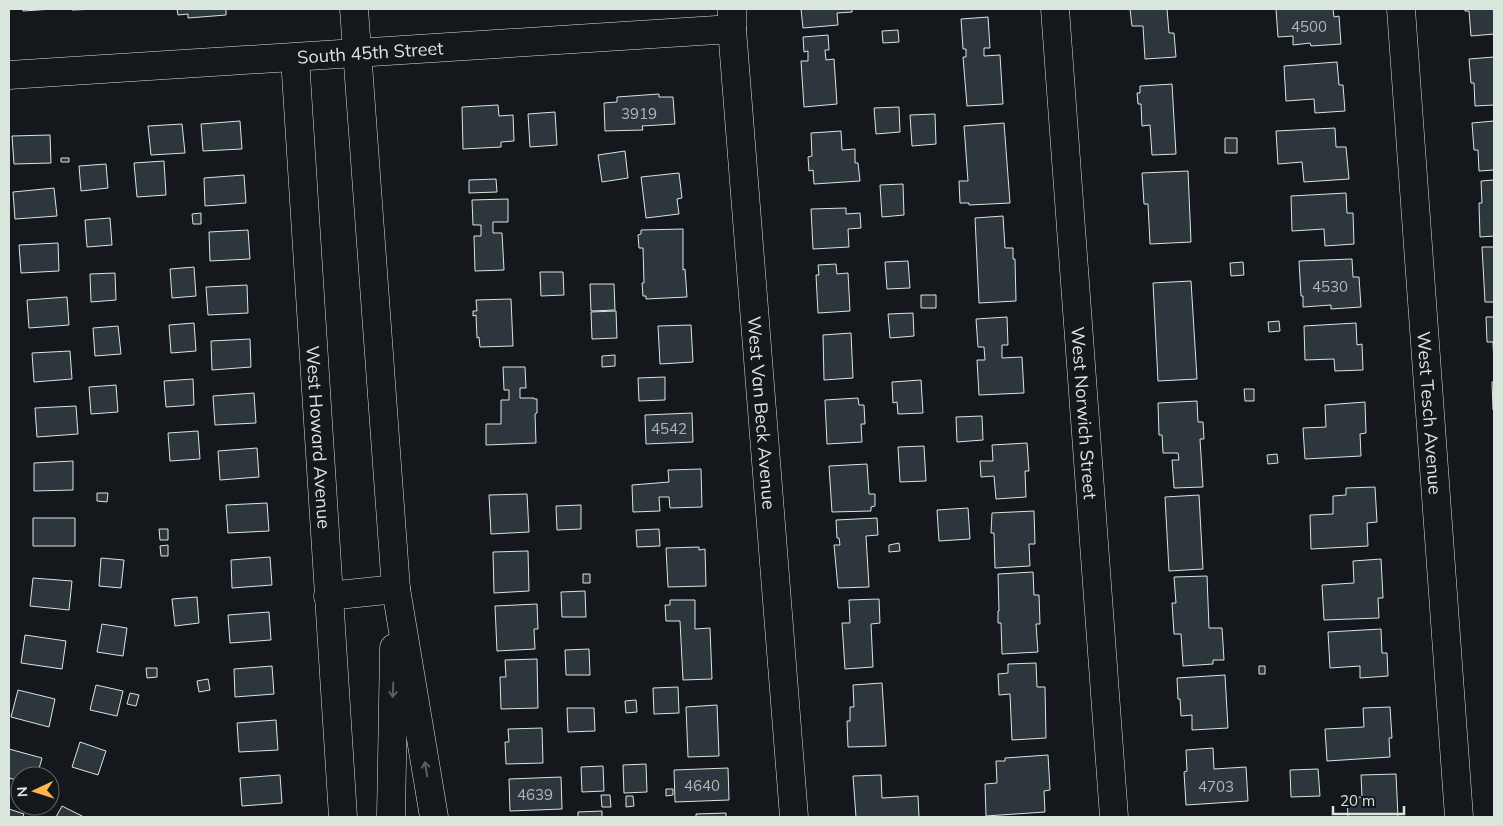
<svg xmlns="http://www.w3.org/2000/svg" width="1503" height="826" font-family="Mulish,sans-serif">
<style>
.building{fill:#2c363c;stroke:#d8e6dc}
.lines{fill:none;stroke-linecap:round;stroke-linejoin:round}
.minor-casing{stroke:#d8e6dc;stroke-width:29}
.minor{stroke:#14181c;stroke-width:28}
.oneway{stroke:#59605f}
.labels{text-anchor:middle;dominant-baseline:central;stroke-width:4;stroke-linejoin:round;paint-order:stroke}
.number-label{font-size:15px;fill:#adbab4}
.street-label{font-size:18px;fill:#d8e6dc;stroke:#14181c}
</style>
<rect width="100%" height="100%" fill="#14181c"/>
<path class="building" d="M23,9H53L23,11Z
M72,9H101L72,10Z
M177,9H226V15L188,18V14L178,15Z
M801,9H852V12L837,13L838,25L803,28Z
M1130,9H1167L1169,33H1174L1176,57L1145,59L1143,26H1132Z
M1276,9H1333L1334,17L1339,16L1341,44L1311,46L1310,43L1293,45V36L1278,37Z
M1465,9H1494V34L1471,36L1469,11H1465Z
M988,17L990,48H984V56L1000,55L1003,104L967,106L963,57H966V49H963L961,19Z
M898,30L899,42L883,43L882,31Z
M828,35L829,50H825L826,60L834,59L837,104L804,107L801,61H808V51L804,52L803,37Z
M1494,57V105L1475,106L1474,83H1471L1469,59Z
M1337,62L1339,85H1343L1345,111L1315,113L1314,99L1286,101L1284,66Z
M1172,84L1176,154L1152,155L1150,125L1142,126L1141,104H1138L1137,93H1140V86Z
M659,94V97H673L675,124L642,126L643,130L605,131L604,103L617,102V97Z
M498,105L499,116L513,115L514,141L501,142V147L463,149L462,107Z
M899,107L900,132L876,134L874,108Z
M555,112L557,145L530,147L528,114Z
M935,114L936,144L912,146L910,115Z
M240,121L242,149L203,151L201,124Z
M1494,121V170L1479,171L1478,150H1474L1472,123Z
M1004,123L1010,203L969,205V203H960L959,181H968L964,126Z
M182,124L185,153L151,155L148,126Z
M1335,128L1336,147H1346L1349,179L1304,182L1302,162L1278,164L1276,131Z
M841,131L842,150L855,149V163H858L860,181L814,184L813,170L809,171L808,157L812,156L811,133Z
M50,135L51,163L14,164L12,136Z
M1225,138H1237V153H1225Z
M625,151L628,178L602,182L598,155Z
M61,158H69V162H61Z
M164,161L166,195L137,197L134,163Z
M106,164L108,188L81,191L79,166Z
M1188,171L1191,242L1150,244L1148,204H1144L1142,173Z
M679,173L682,198L677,199L679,214L646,218L641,177Z
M244,175L246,203L205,206L204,178Z
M496,179L497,192L469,193V180Z
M1494,180V236L1480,237L1479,203H1482L1481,181Z
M903,184L904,215L882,217L880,185Z
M54,188L57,216L15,219L13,192Z
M1346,193L1347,213H1353L1354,244L1325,246L1324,229L1292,231L1291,196Z
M508,199V222H493V233H502L504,270L475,271L474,236H481V225H473L472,200Z
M846,208V214L860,213L861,228L848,229L849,247L813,249L811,209Z
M201,213V224H193L192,214Z
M1003,216L1005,248H1013V259H1015L1016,301L979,303L975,218Z
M110,218L112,245L87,247L85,220Z
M683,229V270L685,269L687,297L646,299V296H643L642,283H644L643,248H639L638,235L641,234V230Z
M248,230L250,259L210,261L209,232Z
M58,243L59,271L21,273L19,245Z
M1482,247H1494V302H1485Z
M1352,259L1353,277H1359L1361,307L1331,309V305L1303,307V296H1301L1299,261Z
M908,261L910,288L887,289L885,262Z
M1243,262L1244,275L1231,276L1230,263Z
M836,264L837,274L848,273L850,311L818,313L816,275H819L818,265Z
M194,267L196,296L172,298L170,269Z
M540,272H563L564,295L541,296Z
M115,273L116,300L91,302L90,274Z
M1191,281L1197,379L1158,381L1153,283Z
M590,284H614L615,310L591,311Z
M247,285L248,313L208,315L206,287Z
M921,295H936V308H921Z
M67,297L69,325L29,328L27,300Z
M511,299L513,346L480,347L479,337L477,338L476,315L473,316V311H477L476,300Z
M616,311L617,338L592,339L591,312Z
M913,313L914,336L890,338L888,314Z
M1007,317L1008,345H1002V358L1022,357L1024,393L979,395L977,360H985L984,347H978L976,319Z
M1486,317H1494V365L1493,342H1487Z
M1279,321L1280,331L1269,332L1268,322Z
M194,323L196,351L171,353L169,325Z
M1356,323L1357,345L1362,344L1363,370L1335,371L1334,359L1305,360L1304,326Z
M691,325L693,362L660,364L658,326Z
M118,326L121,354L95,356L93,328Z
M851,333L853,378L824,380L823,335Z
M250,339L251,367L212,370L211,341Z
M70,351L72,379L34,382L32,353Z
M615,355V366L602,367V356Z
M503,367H525L526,388H520V398H534V399H537V413L535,414L536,443L486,445V424H501V400H509V390H504Z
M665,377V400L639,401L638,378Z
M193,379L194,405L166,407L164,381Z
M921,380L923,413L898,414L897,402L893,403L892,382Z
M1492,382H1494V410H1493Z
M116,385L118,412L91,414L89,387Z
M1244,389H1254V401H1245Z
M254,393L256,423L215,425L213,396Z
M858,398L859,405H864L865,424H861L862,442L827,444L825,400Z
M1197,401L1198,422H1203L1204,439H1200L1203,487L1174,488L1172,460H1179L1178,453H1163L1162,435H1159L1158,403Z
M1365,402L1366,433L1360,434L1361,456L1305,459L1303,428L1326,427L1325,405Z
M76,406L78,434L37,437L35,408Z
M692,413L693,442L646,444L645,415Z
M982,416L983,440L957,442L956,417Z
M198,431L200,459L170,461L168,433Z
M1027,443L1029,471H1025L1026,497L996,499L994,476L981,477L980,461H993L992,445Z
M924,446L926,481L900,482L898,447Z
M257,448L259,477L220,480L218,451Z
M1277,454L1278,463L1268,464L1267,455Z
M73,461V490L34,491V463Z
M867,464L869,494H875V506L871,507V511L832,512L829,466Z
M701,469L702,507L670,508L669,497H659L660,511L633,512L632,485L669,482L668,470Z
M1375,487L1377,522L1367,523L1368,546L1311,549L1310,515L1333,514V496L1346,495V488Z
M97,493H108L107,502L97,501Z
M527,494L529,532L491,534L489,495Z
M1199,495L1203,569L1169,571L1165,497Z
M267,503L269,531L228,533L226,505Z
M581,505V529L557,530L556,506Z
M968,508L970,539L939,541L937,510Z
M1034,511L1035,544H1029L1030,566L995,568L994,533H991L992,513Z
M33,518H75V546H33Z
M877,518L878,535L866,536L869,587L838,588L834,545H840L839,538H837L836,520Z
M159,529H168V540H160Z
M659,529L660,546L637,547L636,530Z
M899,543L900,551L889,552V545Z
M168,545V556H161L160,546Z
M699,547V550L705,549L706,586L668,587L666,548Z
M528,551L529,591L494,593L493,552Z
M270,557L272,585L232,588L231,560Z
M101,558L124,560L121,588L99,586Z
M1381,559L1383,598H1378L1379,618L1324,620L1322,585L1354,583L1353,561Z
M1033,572L1034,595H1039L1040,624H1036L1038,652L1002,654L1001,623H998V611H999L998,574Z
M583,574H590V583H583Z
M1207,576L1209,628H1222L1224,660H1213V664L1183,666L1181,634H1174L1172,603H1176L1174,577Z
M33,578L72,581L69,610L30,606Z
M585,591L586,617H562L561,592Z
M197,597L199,623L175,626L172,599Z
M879,599L880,623L871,624L873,667L845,669L842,623H850L849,600Z
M670,600H695V629L710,628L712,679L683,680L680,621H666L665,605H670Z
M537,604L538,629H534L535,649L497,651L495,606Z
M269,612L271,640L230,643L228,615Z
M102,624L127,628L123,656L97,652Z
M1381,629L1382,653H1387L1388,676L1360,678V666L1330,668L1328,632Z
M25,635L66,641L62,669L21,663Z
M589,649L590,675H566L565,650Z
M537,659L538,708L501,709L500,677H506L505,660Z
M1036,663L1037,687H1045L1046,738L1012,740L1010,694L999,695L998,674L1008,673V664Z
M272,666L274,694L235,697L234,669Z
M1259,666H1265V674H1259Z
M146,668H157V677L147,678Z
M1225,675L1228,728L1192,730V715L1181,716L1180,699H1178L1177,678Z
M208,679L210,690L199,692L197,681Z
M882,683L886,746L848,747L847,721H850V707H854L853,685Z
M96,685L123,691L117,716L90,710Z
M678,687L679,713L654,714L653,688Z
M18,690L55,699L49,727L11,717Z
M130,693L139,695L136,706L127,704Z
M636,700L637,712L626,713L625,701Z
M717,705L719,756L688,757L686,707Z
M1390,707L1392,738H1389L1390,757L1327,761L1325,729L1364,727L1363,708Z
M567,708H594L595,731L568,732Z
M276,720L278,750L239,752L237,723Z
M542,728L543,763L506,764L505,742H509L508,729Z
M80,742L106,751L98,775L72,767Z
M1213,748L1214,769L1246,767L1248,801L1186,805L1184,772L1187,771L1186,750Z
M9,749L42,758L37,776H20V781L9,778Z
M1048,755L1050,790L1044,791L1045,812L986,816L985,784L997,783L996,761H1005V758Z
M646,764L647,792L624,793L623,765Z
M603,766L604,791L582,792L581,767Z
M728,768L729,800L675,802L674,770Z
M1318,769L1320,796L1291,797L1290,770Z
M1396,774L1398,817H1348L1347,798L1362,797L1361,775Z
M280,775L282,803L242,806L240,778Z
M881,775L882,798L918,796L919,817H856L853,776Z
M561,777L562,809L510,811L509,779Z
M666,789H673V795L666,796Z
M601,795H610L611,807H602Z
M626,796H633L634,806L626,807Z
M62,806L84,817H56Z
M9,809L24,814L23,817H9Z
M602,811V817H578V812Z
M726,813V817H696V814Z"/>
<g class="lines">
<g class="minor-casing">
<g id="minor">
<path d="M354,9L396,589L434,817"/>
<path id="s1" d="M732,9V29L794,817"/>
<path id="s2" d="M1055,9L1114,817"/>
<path id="s3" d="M1401,9L1459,817"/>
<path id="s4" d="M295,58L343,817"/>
<path id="s5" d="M9,75L732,29"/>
<path d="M328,596L396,589"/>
<path d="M391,817L394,648"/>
</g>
</g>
<use href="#minor" class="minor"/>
</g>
<defs><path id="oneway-shaft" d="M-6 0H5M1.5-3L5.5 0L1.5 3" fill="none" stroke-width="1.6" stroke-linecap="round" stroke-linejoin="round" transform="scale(1.25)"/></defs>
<g class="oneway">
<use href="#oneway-shaft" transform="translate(393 690) rotate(92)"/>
<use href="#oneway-shaft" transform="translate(426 769) rotate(-99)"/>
</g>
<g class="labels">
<g class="number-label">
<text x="1309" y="26">4500</text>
<text x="639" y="113">3919</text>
<text x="1330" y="286">4530</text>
<text x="669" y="428">4542</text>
<text x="702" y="785">4640</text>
<text x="1216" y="786">4703</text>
<text x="535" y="794">4639</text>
</g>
<g class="street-label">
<text stroke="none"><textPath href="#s5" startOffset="362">South 45th Street</textPath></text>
<text stroke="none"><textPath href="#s1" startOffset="405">West Van Beck Avenue</textPath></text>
<text stroke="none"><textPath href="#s2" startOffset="405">West Norwich Street</textPath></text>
<text stroke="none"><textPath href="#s3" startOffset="405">West Tesch Avenue</textPath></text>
<text stroke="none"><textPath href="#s4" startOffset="380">West Howard Avenue</textPath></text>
</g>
</g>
<rect width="1503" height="826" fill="none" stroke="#d8e6dc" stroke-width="20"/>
<g transform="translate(35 791) rotate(266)"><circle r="24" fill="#14181c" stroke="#626a69"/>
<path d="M0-4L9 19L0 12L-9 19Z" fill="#ffb74d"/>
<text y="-8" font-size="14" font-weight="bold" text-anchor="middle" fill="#d8e6dc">N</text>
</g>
<path d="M1333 806v8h71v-8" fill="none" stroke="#d8e6dc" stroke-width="2.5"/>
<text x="1340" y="806" font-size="15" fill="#d8e6dc" stroke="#14181c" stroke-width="4" paint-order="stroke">20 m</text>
</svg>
